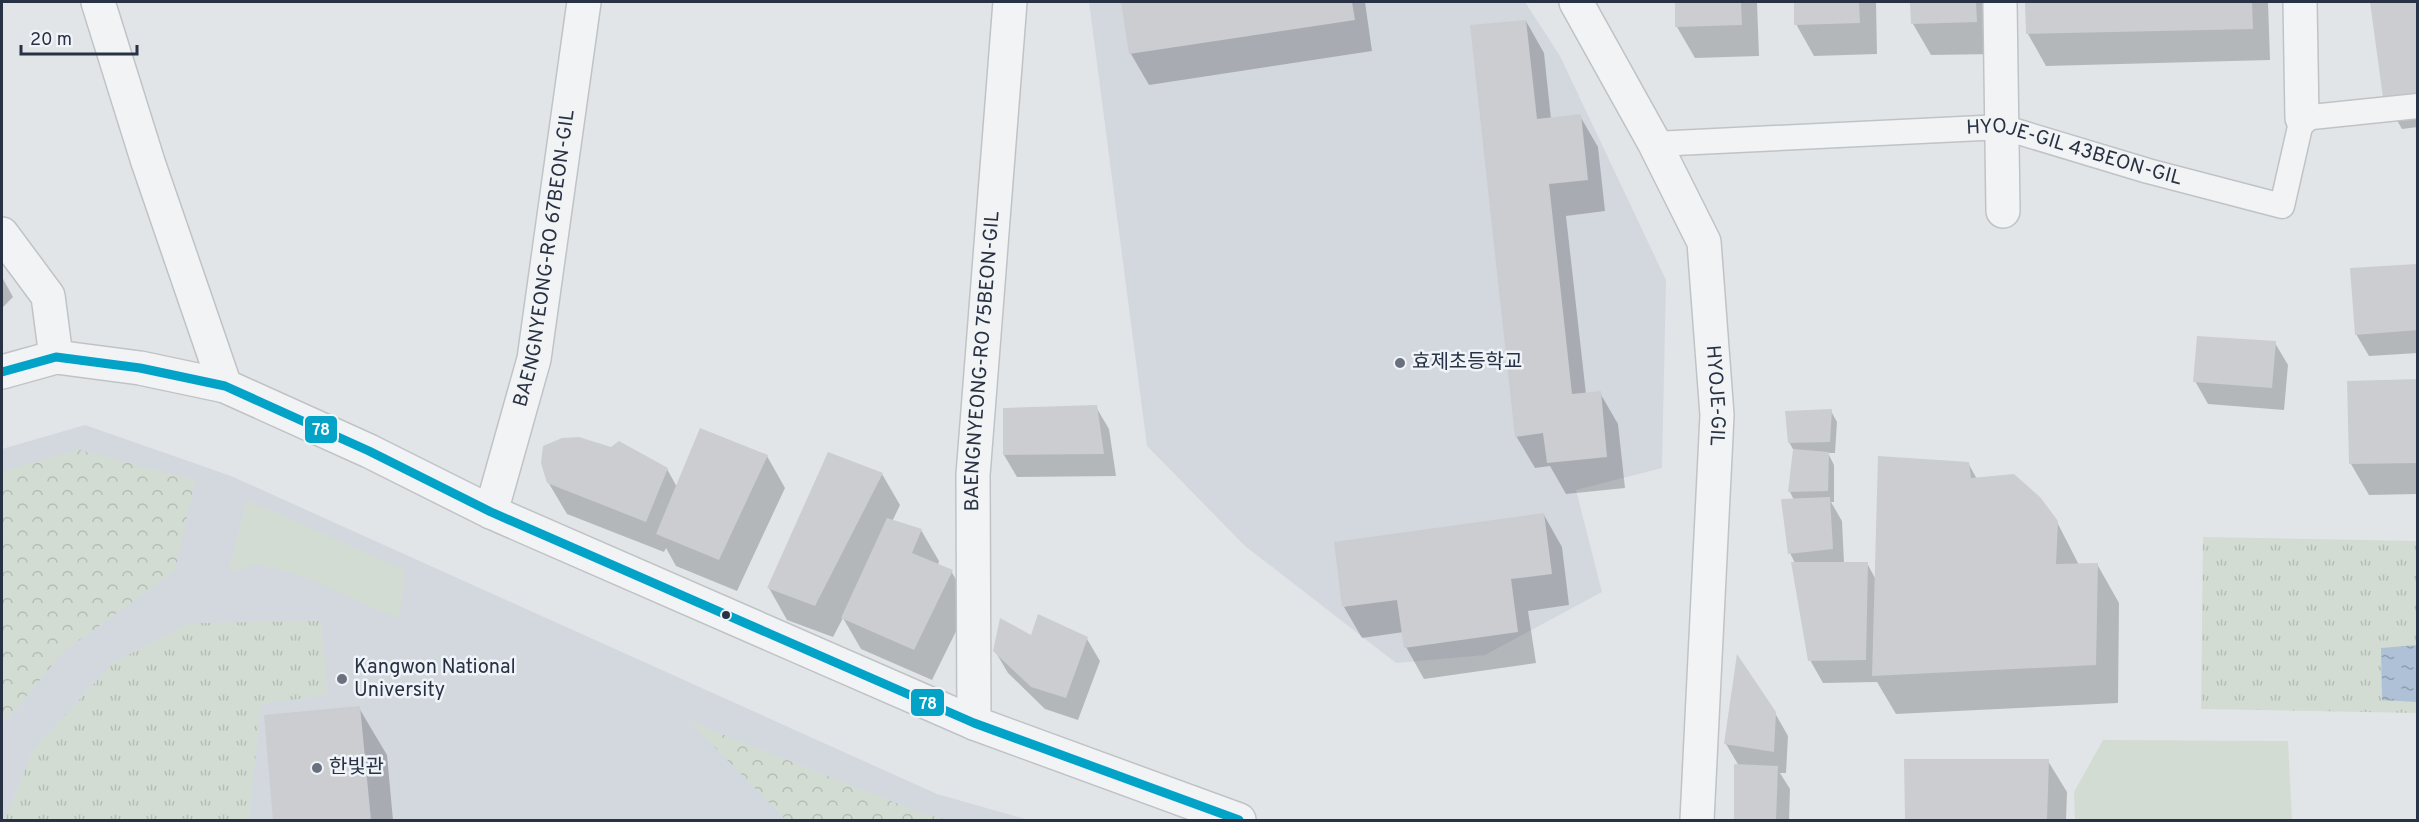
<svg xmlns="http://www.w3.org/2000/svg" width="2419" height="822" font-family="Overpass,'Noto Sans KR',sans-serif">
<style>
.built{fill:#d3d8df}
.grass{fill:#d3dcd2}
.forest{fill:url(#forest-crowns)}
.park{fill:url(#park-tufts)}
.water{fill:url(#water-ripples)}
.shadow{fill:#0003}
.building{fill:#cbcdd1}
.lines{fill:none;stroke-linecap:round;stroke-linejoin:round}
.service-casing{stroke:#c0c3c6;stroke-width:27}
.minor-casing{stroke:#c0c3c6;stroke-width:36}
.tertiary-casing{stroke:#c0c3c6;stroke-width:36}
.service{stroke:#f2f3f4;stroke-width:24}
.minor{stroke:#f2f3f4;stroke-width:33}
.tertiary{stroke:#f2f3f4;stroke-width:33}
.bus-1-casing{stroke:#f0f3f8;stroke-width:14}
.bus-1{stroke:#02a3c7;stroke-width:9}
.poi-dot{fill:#68717d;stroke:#f0f3f8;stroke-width:2}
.bus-dot{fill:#273244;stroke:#f0f3f8;stroke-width:2}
.labels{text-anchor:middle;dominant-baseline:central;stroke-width:5;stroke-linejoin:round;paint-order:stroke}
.street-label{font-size:20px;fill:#273244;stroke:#f0f3f8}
.poi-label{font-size:20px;fill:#273244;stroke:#f0f3f8;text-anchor:start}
.line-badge{stroke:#f0f3f8;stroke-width:2}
.badge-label{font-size:16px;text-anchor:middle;font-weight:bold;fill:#fff}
</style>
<defs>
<pattern id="forest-crowns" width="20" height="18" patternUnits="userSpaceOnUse" patternTransform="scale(1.5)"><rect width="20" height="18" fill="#d3dcd2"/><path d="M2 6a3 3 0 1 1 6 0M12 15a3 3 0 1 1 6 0" fill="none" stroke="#b5bdb6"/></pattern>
<pattern id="park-tufts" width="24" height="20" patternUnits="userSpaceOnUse" patternTransform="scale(1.5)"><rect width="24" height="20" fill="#d3dcd2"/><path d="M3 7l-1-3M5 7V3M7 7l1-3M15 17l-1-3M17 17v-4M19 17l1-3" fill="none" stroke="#b5bdb6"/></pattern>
<pattern id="water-ripples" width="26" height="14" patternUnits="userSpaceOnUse" patternTransform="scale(1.5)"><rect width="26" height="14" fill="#aec1d6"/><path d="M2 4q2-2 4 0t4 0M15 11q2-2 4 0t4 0" fill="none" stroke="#8e9daf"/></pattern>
</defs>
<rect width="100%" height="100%" fill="#e2e5e8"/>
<path class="built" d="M1089,2H1525L1560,56L1666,280L1662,468L1576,490L1602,592L1485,655L1396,663L1245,546L1147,446Z
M85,425L231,476L937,794L1029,820H2V449Z"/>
<path class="grass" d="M247,500L406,571L399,619L300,575L258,564L229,572Z
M2103,740L2288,741L2292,820H2075L2074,792Z"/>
<path class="forest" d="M79,450L195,480L175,571L63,652L2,726V471Z
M689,721L921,813L948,820H786Z"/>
<path class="park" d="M2203,537L2417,541V713L2201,709Z
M321,621L328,695L261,704L249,820H5L33,750L114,662L191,623Z"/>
<path class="water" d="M2417,645V702L2382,700L2381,648Z"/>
<path class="shadow" d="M1122,2H1365L1372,51L1149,85L1131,54Z
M1676,2H1757L1759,56L1695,58L1677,27Z
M1795,2H1876L1877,54L1814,56L1796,24Z
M1912,2H1993L1994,54L1931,55L1913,24Z
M2027,2H2268L2270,60L2046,66L2028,34Z
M2372,2H2418V127L2402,129L2384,97Z
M1526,21L1544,53L1551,119L1580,116L1598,147L1605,211L1566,216L1586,394L1600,393L1618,424L1625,488L1566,494L1550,466L1535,468L1516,436Z
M2415,266L2418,270V353L2369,356L2356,334Z
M2,277L13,297L2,308Z
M2275,343L2288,365L2284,410L2208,404L2195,381Z
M2418,381V494L2369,495L2351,464Z
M1096,407L1109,429L1116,476L1017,477L1004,455Z
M1831,411L1837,422L1835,453H1828L1834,465V502H1831L1842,521L1844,563H1867L1876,580L1968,463L1977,479L2057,522L2079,565L2097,564L2119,603L2118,703L1896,714L1877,682L1823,683L1810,660L1795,563L1790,553L1794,500L1790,492L1794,451L1789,442Z
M611,449L667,469L677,487L767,456L785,488L737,591L676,566L666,548L664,552L567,514L548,482Z
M882,474L900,505L892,522L921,530L939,561L938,565L951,571L970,603L932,680L861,649L843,618L833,637L787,620L769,588Z
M1544,515L1562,547L1569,605L1528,611L1536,663L1424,679L1406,647L1404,632L1362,638L1344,607Z
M1032,637L1087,639L1100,661L1078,720L1045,709L1008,673L995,651Z
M359,708L387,755L393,820H275L265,716Z
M1775,713L1788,736L1786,773H1780L1790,789L1789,820H1736L1735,766H1739L1726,744Z
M1905,761H2048L2067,792L2066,820H1906Z"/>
<path class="building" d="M1121,2H1352L1355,20L1129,54Z
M1675,2H1741L1742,25L1675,27Z
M1794,2H1859L1860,23L1794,25Z
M1910,2H1976L1977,22L1911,24Z
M2025,2H2252L2253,29L2026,34Z
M2370,2H2418V93L2383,98Z
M1526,20L1537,119L1581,114L1588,180L1549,184L1572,394L1601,391L1607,457L1547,463L1543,433L1515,437L1470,25Z
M2416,264L2418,330L2355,335L2350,268Z
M2197,336L2276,341L2272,388L2193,382Z
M2418,379V463L2349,464L2347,381Z
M1097,405L1104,454L1003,455V408Z
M1832,409L1830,442L1788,443L1785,411Z
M700,428L768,455L719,560L656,534Z
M579,437L611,447L619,441L668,468L646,522L547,483L541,463L543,446L562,438Z
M1793,449L1829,452L1828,491L1788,492Z
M828,452L883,473L815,606L767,588Z
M1878,456L1969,462L1971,478L2014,474L2040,497L2058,521L2056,564L2098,563L2096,665L1872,676Z
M1830,497L1833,549L1788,554L1781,499Z
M1544,513L1552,574L1511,579L1518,632L1404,648L1397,600L1342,607L1334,542Z
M887,518L922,529L912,553L953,570L914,650L841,618Z
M1791,562H1868L1866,660L1808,661Z
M1038,614L1088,637L1066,698L1031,687L993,651L1000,618L1031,635Z
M1737,654L1776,712L1774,752L1724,744Z
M360,706L371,820H273L264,715Z
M1904,759H2049L2047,820H1905Z
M1734,764L1778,766L1776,820H1734Z"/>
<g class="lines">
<g class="service-casing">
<g id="service">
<path id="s1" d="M1655,144L2002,127L2148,171L2282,206L2302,118L2418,106"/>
</g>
</g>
<g class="minor-casing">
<g id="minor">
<path d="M98,2L148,162L225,386"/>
<path id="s2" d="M1576,2L1655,144L1704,242L1717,415L1697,820"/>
<path d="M2000,2L2003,211"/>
<path d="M2300,2L2302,118"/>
<path d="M2,234L48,296L56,357"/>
<path id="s3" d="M491,512L534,359L584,2"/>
<path id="s4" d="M974,723L973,475L1010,2"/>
</g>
</g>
<g class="tertiary-casing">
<path id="tertiary" d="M2,372L56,357L140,368L225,386L369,451L491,512L974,723L1239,820"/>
</g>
<use href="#service" class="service"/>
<use href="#minor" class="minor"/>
<use href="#tertiary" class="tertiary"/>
<g class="bus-1-casing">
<path id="bus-1" d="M2,372L56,357L140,368L225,386L369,451L491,512L974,723L1239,820"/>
</g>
<use href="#bus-1" class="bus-1"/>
</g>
<g class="poi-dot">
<circle cx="1400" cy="363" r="6"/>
<circle cx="342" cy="679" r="6"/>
<circle cx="317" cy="768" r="6"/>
</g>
<circle class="bus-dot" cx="726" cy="615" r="5"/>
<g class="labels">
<g class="street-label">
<text stroke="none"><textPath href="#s1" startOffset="423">HYOJE-GIL 43BEON-GIL</textPath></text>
<text stroke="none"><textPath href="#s3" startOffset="260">BAENGNYEONG-RO 67BEON-GIL</textPath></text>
<text stroke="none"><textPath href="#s4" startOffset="362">BAENGNYEONG-RO 75BEON-GIL</textPath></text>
<text stroke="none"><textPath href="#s2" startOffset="426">HYOJE-GIL</textPath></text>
</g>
<g class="poi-label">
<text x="1412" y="363">효제초등학교</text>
<text x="354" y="668">Kangwon National<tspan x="354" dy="23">University</tspan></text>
<text x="329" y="768">한빛관</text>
</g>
</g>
<g class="line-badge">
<rect x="304" y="415" width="34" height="29" rx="6" fill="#02a3c7"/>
<rect x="910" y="688" width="35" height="29" rx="6" fill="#02a3c7"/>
</g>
<g class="badge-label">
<text x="321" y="435">78</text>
<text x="928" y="709">78</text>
</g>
<rect width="2419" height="822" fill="none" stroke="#273244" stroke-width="6"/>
<path d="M21 45v9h116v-9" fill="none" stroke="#273244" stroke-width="3"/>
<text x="30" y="45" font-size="18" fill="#273244" stroke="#f0f3f8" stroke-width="4.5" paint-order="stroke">20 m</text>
</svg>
